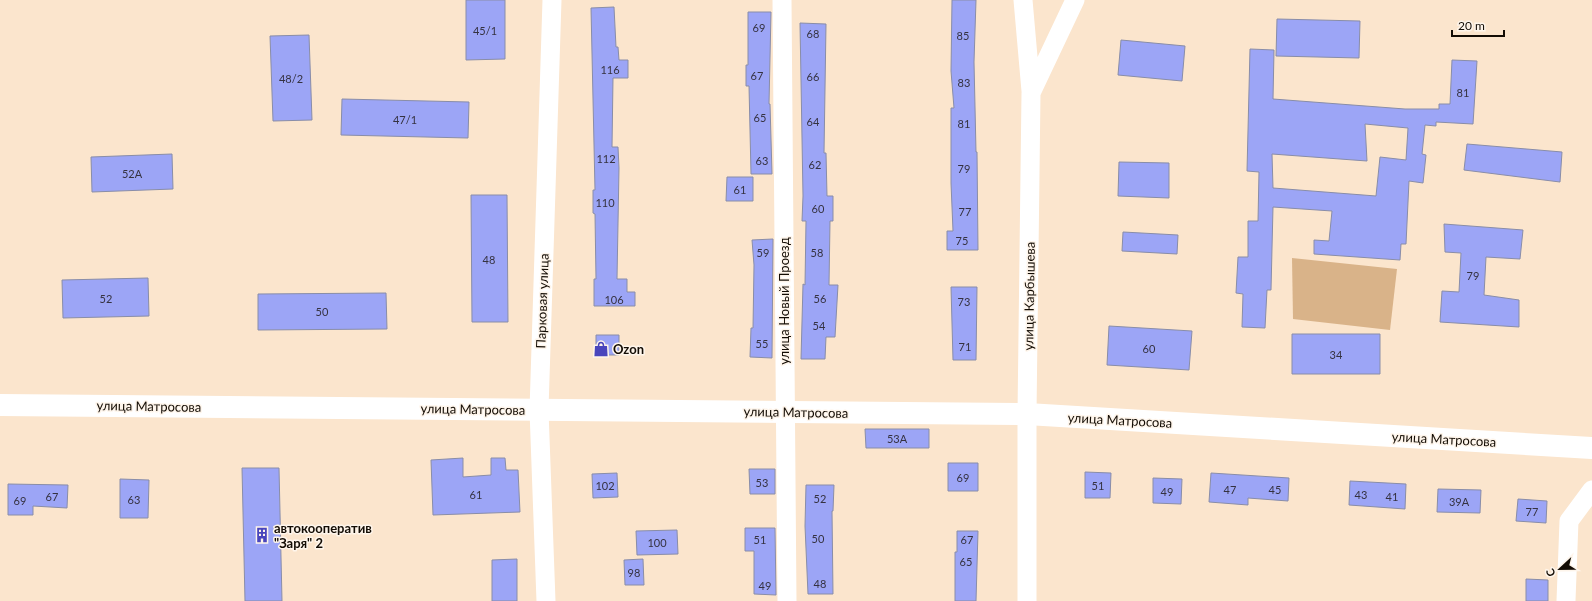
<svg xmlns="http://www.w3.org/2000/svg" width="1592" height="601" font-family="Lato,sans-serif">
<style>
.green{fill:#d9b389}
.building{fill:#9ca5f6;stroke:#898da8;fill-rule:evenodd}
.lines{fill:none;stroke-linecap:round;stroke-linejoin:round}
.street{stroke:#fff;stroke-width:19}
.secondary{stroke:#fff;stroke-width:22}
.labels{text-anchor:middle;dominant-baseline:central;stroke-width:3;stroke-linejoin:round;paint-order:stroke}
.number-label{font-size:11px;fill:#353240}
.street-label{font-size:13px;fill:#130c04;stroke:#fef5eb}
.poi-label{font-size:13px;font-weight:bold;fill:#130c04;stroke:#fef5eb;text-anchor:start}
</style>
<rect width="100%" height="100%" fill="#fbe5cd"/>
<path class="green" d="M1292,258L1397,269L1390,330L1293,319Z"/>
<path class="building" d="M466,0H505V59L466,60Z
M952,0H976L974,62L976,152H977L978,250H947V231H953L951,183V108H954L951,71Z
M614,7L616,47H618L619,60H628V78H613L612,147H618L619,168L617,279H627V292H635V306H594V279H596L595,214L593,213V190H595L591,8Z
M748,12H771L769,104H770L772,174H751L749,86H746V65H748Z
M1277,19L1360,21L1359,58L1276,56Z
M800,23L826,24L824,153H826L827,196H833V221H830L829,285H838L835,337H826L825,359H801L803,284L805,285L806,221H802L803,196Z
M309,35L312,120L273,121L270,36Z
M1121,40L1185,46L1182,81L1118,75Z
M1250,49L1274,50L1273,99L1405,109H1439V104H1450L1452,60L1477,61L1473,124L1436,122V126L1425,125L1422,154L1426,155L1423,183L1409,181L1406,244H1401L1400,260L1314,254V240L1329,241L1332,211L1273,207L1271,290H1267L1265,328L1242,327L1243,294L1236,293L1238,257H1248V221H1258L1259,172L1247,171ZM1365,124L1408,128L1406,160L1380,157L1376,196L1273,188L1272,154L1367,161Z
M342,99L469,102L468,138L341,135Z
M1467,144L1562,152L1560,182L1464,170Z
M172,154L173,189L92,192L91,157Z
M1119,162L1169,163V198L1118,196Z
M727,177H753V201H726Z
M471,195H507L508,322H472Z
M1444,224L1523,230L1520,259L1486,257L1484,295L1519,300V327L1440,322L1442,291L1459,292L1461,253L1445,252Z
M1123,232L1178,235L1177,254L1122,251Z
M773,239L772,358L750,357L751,328H753L754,265L752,240Z
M148,278L149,316L63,318L62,280Z
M951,287H977L976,360H953Z
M386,293L387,329L258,330V294Z
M1109,326L1192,331L1189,370L1107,365Z
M1292,334H1380V374H1292Z
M596,335H619V355H596Z
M865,429H929V448H866Z
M463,458V477L491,475V458H505L506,470H518L520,512L433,515L431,460Z
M948,463H978V491H948Z
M242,468H279L282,601H245Z
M749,469H775V494H750Z
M1085,472L1111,473L1110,498H1085Z
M617,473L618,497L593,498L592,474Z
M1211,473L1289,478L1288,501L1248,498V505L1209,502Z
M1153,478L1182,479L1181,504L1153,503Z
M120,479L149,480L148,518H120Z
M1350,481L1406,484L1405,509L1349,505Z
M8,484L68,485L67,508L33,506V515H8Z
M806,485H834L833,511H832L833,594H808L805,526Z
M1438,489L1481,490L1480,513L1437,512Z
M1518,499L1547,501L1546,523L1516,521Z
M745,528H775L776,595L754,594V551H745Z
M677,530L678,554L637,555L636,531Z
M957,531H978L976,601H955V552H957Z
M517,559V601H492V560Z
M643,559L644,585H625L624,560Z
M1526,579L1548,580V601H1526Z"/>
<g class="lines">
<path class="street" d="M782,0L787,601
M1023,0L1031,91
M546,601L539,410L552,0
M1027,601V414L1031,93L1075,0
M1566,601L1569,521L1592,490"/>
<path class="secondary" d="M0,405L1027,414L1592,448"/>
</g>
<defs>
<g id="shop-bare" transform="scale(1.2)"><path d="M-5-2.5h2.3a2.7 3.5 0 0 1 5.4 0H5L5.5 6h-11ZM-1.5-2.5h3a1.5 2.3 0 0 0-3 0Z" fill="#4945bc" stroke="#fef5eb" stroke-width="2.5" paint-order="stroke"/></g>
<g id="building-bare" transform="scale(1.2)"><path d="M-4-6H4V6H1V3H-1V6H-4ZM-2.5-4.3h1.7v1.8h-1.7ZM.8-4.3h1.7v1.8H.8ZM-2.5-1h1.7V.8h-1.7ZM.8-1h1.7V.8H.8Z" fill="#4945bc" stroke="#fef5eb" stroke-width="2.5" paint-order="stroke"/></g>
</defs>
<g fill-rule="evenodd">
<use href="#shop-bare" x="601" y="349"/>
<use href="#building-bare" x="262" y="535"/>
</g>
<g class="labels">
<g class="number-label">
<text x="759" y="27">69</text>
<text x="485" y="30">45/1</text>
<text x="813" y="33">68</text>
<text x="963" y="35">85</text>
<text x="610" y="69">116</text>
<text x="757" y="75">67</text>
<text x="813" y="76">66</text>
<text x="291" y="78">48/2</text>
<text x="964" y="82">83</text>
<text x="1463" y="92">81</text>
<text x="760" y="117">65</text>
<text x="405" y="119">47/1</text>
<text x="813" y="121">64</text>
<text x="964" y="123">81</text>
<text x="606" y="158">112</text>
<text x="762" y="160">63</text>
<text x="815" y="164">62</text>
<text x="964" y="168">79</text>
<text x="132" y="173">52А</text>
<text x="740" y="189">61</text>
<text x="605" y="202">110</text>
<text x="818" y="208">60</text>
<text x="965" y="211">77</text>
<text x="962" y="240">75</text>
<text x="763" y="252">59</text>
<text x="817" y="252">58</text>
<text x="489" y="259">48</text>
<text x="1473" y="275">79</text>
<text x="106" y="298">52</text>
<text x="820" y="298">56</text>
<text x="614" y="299">106</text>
<text x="964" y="301">73</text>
<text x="322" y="311">50</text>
<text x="819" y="325">54</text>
<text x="762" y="343">55</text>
<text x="965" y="346">71</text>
<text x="1149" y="348">60</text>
<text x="1336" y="354">34</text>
<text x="897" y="438">53А</text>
<text x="963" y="477">69</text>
<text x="762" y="482">53</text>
<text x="605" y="485">102</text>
<text x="1098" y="485">51</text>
<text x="1230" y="489">47</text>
<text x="1275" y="489">45</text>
<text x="1167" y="491">49</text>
<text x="476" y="494">61</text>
<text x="1361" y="494">43</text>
<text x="52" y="496">67</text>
<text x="1392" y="496">41</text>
<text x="820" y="498">52</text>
<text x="134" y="499">63</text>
<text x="20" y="500">69</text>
<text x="1459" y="501">39А</text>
<text x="1532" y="511">77</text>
<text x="818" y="538">50</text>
<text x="760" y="539">51</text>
<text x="967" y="539">67</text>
<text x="657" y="542">100</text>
<text x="966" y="561">65</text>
<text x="634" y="572">98</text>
<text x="820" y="583">48</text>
<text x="765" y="585">49</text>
</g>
<g class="street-label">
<text transform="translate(1029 296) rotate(-89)">улица Карбышева</text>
<text transform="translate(542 301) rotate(-88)">Парковая улица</text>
<text transform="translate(784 301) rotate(-90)">улица Новый Проезд</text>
<text transform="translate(149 406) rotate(1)">улица Матросова</text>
<text transform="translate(473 409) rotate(1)">улица Матросова</text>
<text transform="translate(796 412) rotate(1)">улица Матросова</text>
<text transform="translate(1120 420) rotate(3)">улица Матросова</text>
<text transform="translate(1444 439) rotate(3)">улица Матросова</text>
</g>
<g class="poi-label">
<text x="613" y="349">Ozon</text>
<text x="274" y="528">автокооператив<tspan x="274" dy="15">"Заря" 2</tspan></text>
</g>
</g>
<g transform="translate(1560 569) rotate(248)" stroke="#fef5eb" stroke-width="3" paint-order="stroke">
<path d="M0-3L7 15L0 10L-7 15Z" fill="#130c04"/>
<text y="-6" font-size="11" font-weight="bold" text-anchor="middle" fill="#130c04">С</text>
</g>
<path d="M1452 30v6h52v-6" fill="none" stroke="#130c04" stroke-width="2"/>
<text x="1458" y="30" font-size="12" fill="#130c04" stroke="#fef5eb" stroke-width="3" paint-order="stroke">20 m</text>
</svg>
